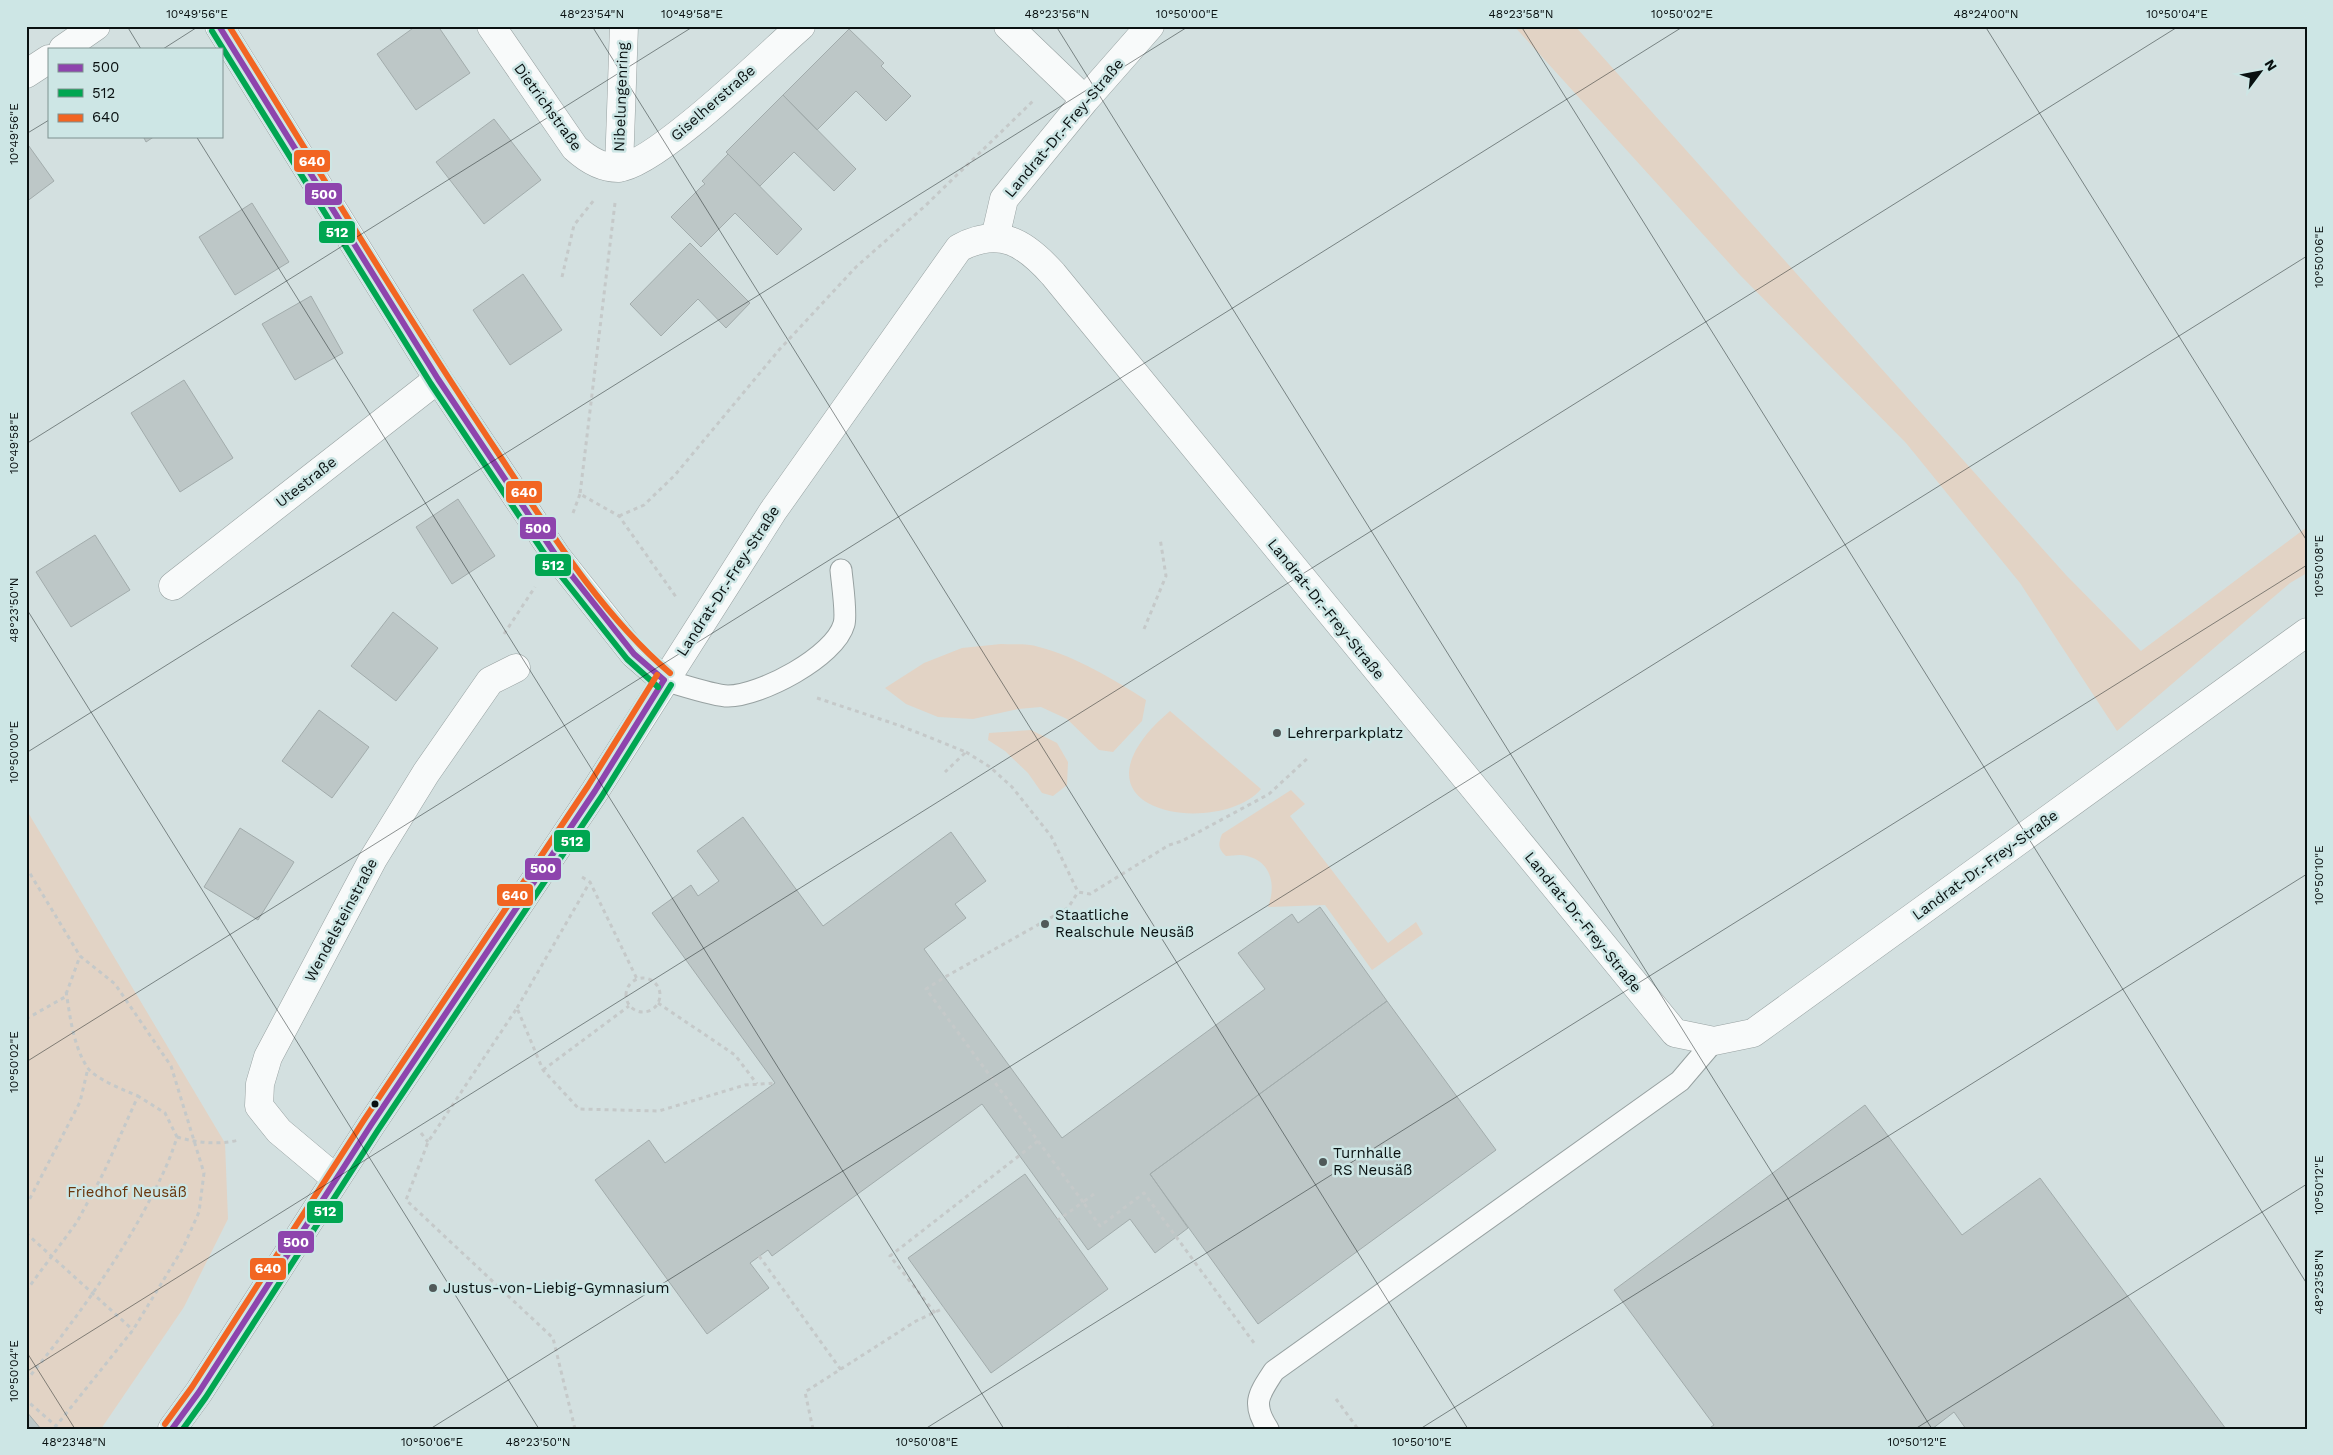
<svg xmlns="http://www.w3.org/2000/svg" width="2333" height="1455" font-family="'Work Sans',sans-serif">
<style>
.green{fill:#e2d3c5}
.building{fill:#bdc7c7;stroke:#a2acac}
.lines{fill:none;stroke-linecap:round;stroke-linejoin:round}
.lane-casing{stroke:#97a1a1;stroke-width:23}
.street-casing{stroke:#97a1a1;stroke-width:29}
.path{stroke:#c5c9c9;stroke-width:3;stroke-dasharray:4 4;stroke-linecap:butt}
.lane{stroke:#f8fafa;stroke-width:21}
.street{stroke:#f8fafa;stroke-width:28}
.bus-1-casing{stroke:#cde6e5;stroke-width:10}
.bus-2-casing{stroke:#cde6e5;stroke-width:10}
.bus-3-casing{stroke:#cde6e5;stroke-width:10}
.bus-1{stroke:#8e44ad;stroke-width:6}
.bus-2{stroke:#00a651;stroke-width:6}
.bus-3{stroke:#f26522;stroke-width:6}
.ticks{fill:none;stroke:#091111;stroke-width:1;stroke-opacity:0.45}
.poi-dot{fill:#505959;stroke:#cde6e5;stroke-width:2}
.bus-dot{fill:#091111;stroke:#cde6e5;stroke-width:2}
.labels{text-anchor:middle;dominant-baseline:central;stroke-width:5;stroke-linejoin:round;paint-order:stroke}
.street-label{font-size:15px;fill:#091111;stroke:#cde6e5}
.poi-label{font-size:15px;fill:#091111;stroke:#cde6e5;text-anchor:start}
.park-label{font-size:15px;fill:#69350b;stroke:#cde6e5}
.line-badge{stroke:#cde6e5;stroke-width:2}
.badge-label{font-size:14px;text-anchor:middle;font-weight:bold;fill:#fff}
.neatline{fill:none;stroke:#091111;stroke-width:2}
.ticks-label{font-size:12px;text-anchor:middle;fill:#091111}
</style>
<rect width="100%" height="100%" fill="#d3e0e0"/>
<path class="green" d="M1514,26H1575L2066,575L2141,651L2307,527V573L2290,583L2117,731L2020,583L1906,443L1739,274Z
M1001,644C1013,645 1028,643 1039,647C1077,657 1113,679 1146,700L1142,721L1113,752L1099,750L1067,719L1041,707L1018,709L973,719L938,717L906,704L885,688L924,663L962,648Z
M1170,711L1261,789C1225,833 1080,819 1146,735C1153,726 1162,718 1170,711Z
M1031,730L1057,743L1068,762L1067,785L1053,796L1042,793L1028,773L1005,751L988,740L989,733Z
M1291,790L1305,804L1290,816L1388,943L1416,922L1423,934L1372,970L1325,905L1268,907C1276,886 1272,862 1247,856C1240,854 1233,856 1226,856C1218,849 1218,844 1222,834Z
M26,809L225,1143L228,1219L184,1307L101,1429H26Z"/>
<path class="building" d="M416,26H438L470,73L416,110L377,54Z
M849,29L884,63L881,66L911,96L886,121L856,91L817,130L783,95Z
M783,95L856,169L834,191L794,152L760,186L726,152Z
M494,119L541,180L484,224L436,162Z
M143,136H155L146,142Z
M26,142L54,181L26,202Z
M728,154L802,229L777,255L735,213L701,247L671,217L701,187L705,184L702,181Z
M252,203L289,262L235,295L199,237Z
M690,243L750,303L726,328L698,299L661,336L630,304Z
M523,274L562,330L510,365L473,310Z
M311,296L343,353L295,380L262,324Z
M184,380L233,458L180,492L131,413Z
M458,499L495,556L452,584L416,527Z
M95,535L130,590L71,627L36,572Z
M393,612L438,648L396,701L351,666Z
M319,710L369,747L332,798L282,761Z
M743,817L823,926L951,832L986,881L955,904L966,918L924,949L1062,1138L1265,989L1238,953L1292,914L1298,923L1320,907L1387,1001L1150,1174L1188,1228L1155,1253L1130,1219L1088,1250L982,1104L772,1256L768,1250L750,1263L769,1288L707,1334L595,1180L649,1140L665,1163L775,1083L652,913L691,885L698,896L719,881L697,851Z
M240,828L294,862L258,920L204,887Z
M1387,1001L1496,1150L1258,1324L1150,1174Z
M1865,1105L1962,1235L2040,1178L2226,1429H1966L1954,1412L1932,1429H1708L1714,1425L1614,1290Z
M1025,1174L1108,1289L991,1373L908,1258Z
M26,1411L41,1429H26Z"/>
<g class="lines">
<g class="lane-casing">
<path id="lane" d="M664,680C679,684 714,696 728,696C760,696 835,657 844,624C847,614 842,582 841,570
M1268,1429C1251,1403 1259,1394 1274,1371L1680,1081L1714,1041"/>
</g>
<g class="street-casing">
<path id="street" d="M219,26L438,379L557,557L634,654L664,680
M491,26L575,148C587,159 601,168 618,168C655,166 768,55 801,26
M1008,26L1085,100
M63,49L96,26
M26,74L49,59
M619,168L624,26
M995,238L1004,199L1085,100L1150,26
M173,586L438,379
M335,1178L279,1131L259,1106L260,1084L268,1057L373,859L426,773L490,681L516,668
M172,1429L199,1392L371,1125L595,791L773,511L959,248C1000,226 1025,243 1053,274L1675,1033L1714,1041L1753,1033L2307,632"/>
</g>
<path class="path" d="M615,203L580,494L619,516L676,597
M562,277L574,225L594,200
M573,513L580,494
M619,516L644,505L675,475L779,350L856,267L925,206L1033,101
M1144,629L1166,576L1160,538
M504,634L535,587
M817,698L901,726L966,752L945,772
M966,752L990,767L1012,787L1051,836L1078,892L1090,894L1169,845L1182,841L1269,794L1309,757
M26,867L80,956L115,984L171,1066L204,1173L199,1212L183,1248L133,1330L56,1426L26,1400
M582,877L590,882L637,979
M626 995a17 17 0 1 1 34 0a17 17 0 1 1-34 0Z
M658,1003L735,1055L757,1084
M517,1008L590,882
M26,1019L65,997L80,956
M543,1070L629,1006
M421,1133L428,1142
M177,1137C198,1143 218,1145 239,1140
M1038,1141L1083,1202L1058,1220
M1094,1194L1083,1202L1100,1226L1144,1193L1254,1343
M26,1206L80,1102L88,1068
M26,1233L133,1330
M759,1256L841,1370
M26,1291L77,1222L104,1172L138,1096C124,1090 95,1079 87,1067C73,1045 70,1016 66,991
M935,1313L890,1256L1038,1141L926,989L945,977L1068,908L1078,892
M26,1381C70,1327 111,1271 144,1211C157,1186 169,1164 177,1137L165,1113L138,1096
M1336,1399L1358,1429
M575,1429L553,1338L406,1200L428,1142L517,1008L543,1070L579,1109L659,1111L745,1085L775,1083
M813,1429L805,1392L916,1321L944,1308
M1065,1429L1072,1427"/>
<use href="#lane" class="lane"/>
<use href="#street" class="street"/>
<g class="bus-1-casing">
<path id="bus-1" d="M219,26L438,379L557,557L634,654L664,680
M172,1429L199,1392L371,1125L595,791L664,680"/>
</g>
<g class="bus-2-casing">
<path id="bus-2" d="M212,31L431,384L550,562L627,659L658,687
M183,1429L206,1397L378,1130L602,796L671,685"/>
</g>
<g class="bus-3-casing">
<path id="bus-3" d="M229,26C318,169 405,314 498,453C549,530 600,613 670,673
M165,1424L192,1387L364,1120L588,786L657,675"/>
</g>
<use href="#bus-1" class="bus-1"/>
<use href="#bus-2" class="bus-2"/>
<use href="#bus-3" class="bus-3"/>
</g>
<path class="ticks" d="M127,26L141,49M592,26L1468,1429M1056,26L1932,1429M1521,26L2307,1284M1985,26L2307,541M163,49L199,26M26,134L49,120M196,136L1004,1429M26,444L694,26M26,608L539,1429M26,753L1189,26M26,1062L1684,26M26,1351L75,1429M26,1372L2179,26M430,1429L2307,256M925,1429L2307,565M1420,1429L2307,874M1915,1429L2307,1184"/>
<g class="poi-dot">
<circle cx="1277" cy="733" r="5"/>
<circle cx="1045" cy="924" r="5"/>
<circle cx="1323" cy="1162" r="5"/>
<circle cx="433" cy="1288" r="5"/>
</g>
<circle class="bus-dot" cx="375" cy="1104" r="4.5"/>
<g class="labels">
<g class="street-label">
<text transform="translate(621 97) rotate(-88)">Nibelungenring</text>
<text transform="translate(713 103) rotate(-41)">Giselherstraße</text>
<text transform="translate(548 107) rotate(54)">Dietrichstraße</text>
<text transform="translate(1064 128) rotate(-50)">Landrat-Dr.-Frey-Straße</text>
<text transform="translate(306 482) rotate(-38)">Utestraße</text>
<text transform="translate(728 581) rotate(-57)">Landrat-Dr.-Frey-Straße</text>
<text transform="translate(1326 609) rotate(51)">Landrat-Dr.-Frey-Straße</text>
<text transform="translate(1985 865) rotate(-36)">Landrat-Dr.-Frey-Straße</text>
<text transform="translate(341 920) rotate(-62)">Wendelsteinstraße</text>
<text transform="translate(1583 922) rotate(51)">Landrat-Dr.-Frey-Straße</text>
</g>
<g class="poi-label">
<text x="1287" y="733">Lehrerparkplatz</text>
<text x="1055" y="915">Staatliche<tspan x="1055" dy="17">Realschule Neusäß</tspan></text>
<text x="1333" y="1153">Turnhalle<tspan x="1333" dy="17">RS Neusäß</tspan></text>
<text x="443" y="1288">Justus-von-Liebig-Gymnasium</text>
</g>
<g class="park-label">
<text x="127" y="1192">Friedhof Neusäß</text>
</g>
</g>
<g class="line-badge">
<rect x="293" y="149" width="38" height="24" rx="5" fill="#f26522"/>
<rect x="304" y="182" width="39" height="24" rx="5" fill="#8e44ad"/>
<rect x="318" y="220" width="38" height="24" rx="5" fill="#00a651"/>
<rect x="505" y="480" width="38" height="24" rx="5" fill="#f26522"/>
<rect x="519" y="516" width="38" height="24" rx="5" fill="#8e44ad"/>
<rect x="534" y="553" width="38" height="24" rx="5" fill="#00a651"/>
<rect x="553" y="829" width="38" height="24" rx="5" fill="#00a651"/>
<rect x="524" y="857" width="38" height="24" rx="5" fill="#8e44ad"/>
<rect x="496" y="883" width="38" height="24" rx="5" fill="#f26522"/>
<rect x="306" y="1200" width="38" height="24" rx="5" fill="#00a651"/>
<rect x="277" y="1230" width="38" height="24" rx="5" fill="#8e44ad"/>
<rect x="249" y="1257" width="38" height="24" rx="5" fill="#f26522"/>
</g>
<g class="badge-label">
<text x="312" y="166">640</text>
<text x="324" y="199">500</text>
<text x="337" y="237">512</text>
<text x="524" y="497">640</text>
<text x="538" y="533">500</text>
<text x="553" y="570">512</text>
<text x="572" y="846">512</text>
<text x="543" y="873">500</text>
<text x="515" y="900">640</text>
<text x="325" y="1216">512</text>
<text x="296" y="1247">500</text>
<text x="268" y="1273">640</text>
</g>
<rect width="2333" height="1455" fill="none" stroke="#cde6e5" stroke-width="55"/>
<rect x="48" y="48" width="175" height="90" fill="#cde6e5" stroke="#7f9190"/>
<rect x="58" y="64" width="25" height="8" fill="#8e44ad" stroke="#7f9190"/>
<text x="92" y="72" font-size="15" fill="#091111">500</text>
<rect x="58" y="89" width="25" height="8" fill="#00a651" stroke="#7f9190"/>
<text x="92" y="98" font-size="15" fill="#091111">512</text>
<rect x="58" y="114" width="25" height="8" fill="#f26522" stroke="#7f9190"/>
<text x="92" y="122" font-size="15" fill="#091111">640</text>
<g transform="translate(2260 72) rotate(58)" stroke="#cde6e5" stroke-width="4" paint-order="stroke">
<path d="M0-4L9 19L0 12L-9 19Z" fill="#091111"/>
<text y="-8" font-size="14" font-weight="bold" text-anchor="middle" fill="#091111">N</text>
</g>
<rect x="28" y="28" width="2278" height="1400" class="neatline"/>
<g class="ticks-label">
<text x="197" y="18">10°49'56"E</text>
<text x="592" y="18">48°23'54"N</text>
<text x="692" y="18">10°49'58"E</text>
<text x="1057" y="18">48°23'56"N</text>
<text x="1187" y="18">10°50'00"E</text>
<text x="1521" y="18">48°23'58"N</text>
<text x="1682" y="18">10°50'02"E</text>
<text x="1986" y="18">48°24'00"N</text>
<text x="2177" y="18">10°50'04"E</text>
<text transform="translate(14 134) rotate(-90)" y="4">10°49'56"E</text>
<text transform="translate(2319 257) rotate(-90)" y="4">10°50'06"E</text>
<text transform="translate(14 443) rotate(-90)" y="4">10°49'58"E</text>
<text transform="translate(2319 566) rotate(-90)" y="4">10°50'08"E</text>
<text transform="translate(14 610) rotate(-90)" y="4">48°23'50"N</text>
<text transform="translate(14 752) rotate(-90)" y="4">10°50'00"E</text>
<text transform="translate(2319 875) rotate(-90)" y="4">10°50'10"E</text>
<text transform="translate(14 1062) rotate(-90)" y="4">10°50'02"E</text>
<text transform="translate(2319 1185) rotate(-90)" y="4">10°50'12"E</text>
<text transform="translate(2319 1282) rotate(-90)" y="4">48°23'58"N</text>
<text transform="translate(14 1371) rotate(-90)" y="4">10°50'04"E</text>
<text x="74" y="1446">48°23'48"N</text>
<text x="432" y="1446">10°50'06"E</text>
<text x="538" y="1446">48°23'50"N</text>
<text x="927" y="1446">10°50'08"E</text>
<text x="1422" y="1446">10°50'10"E</text>
<text x="1917" y="1446">10°50'12"E</text>
</g>
</svg>
